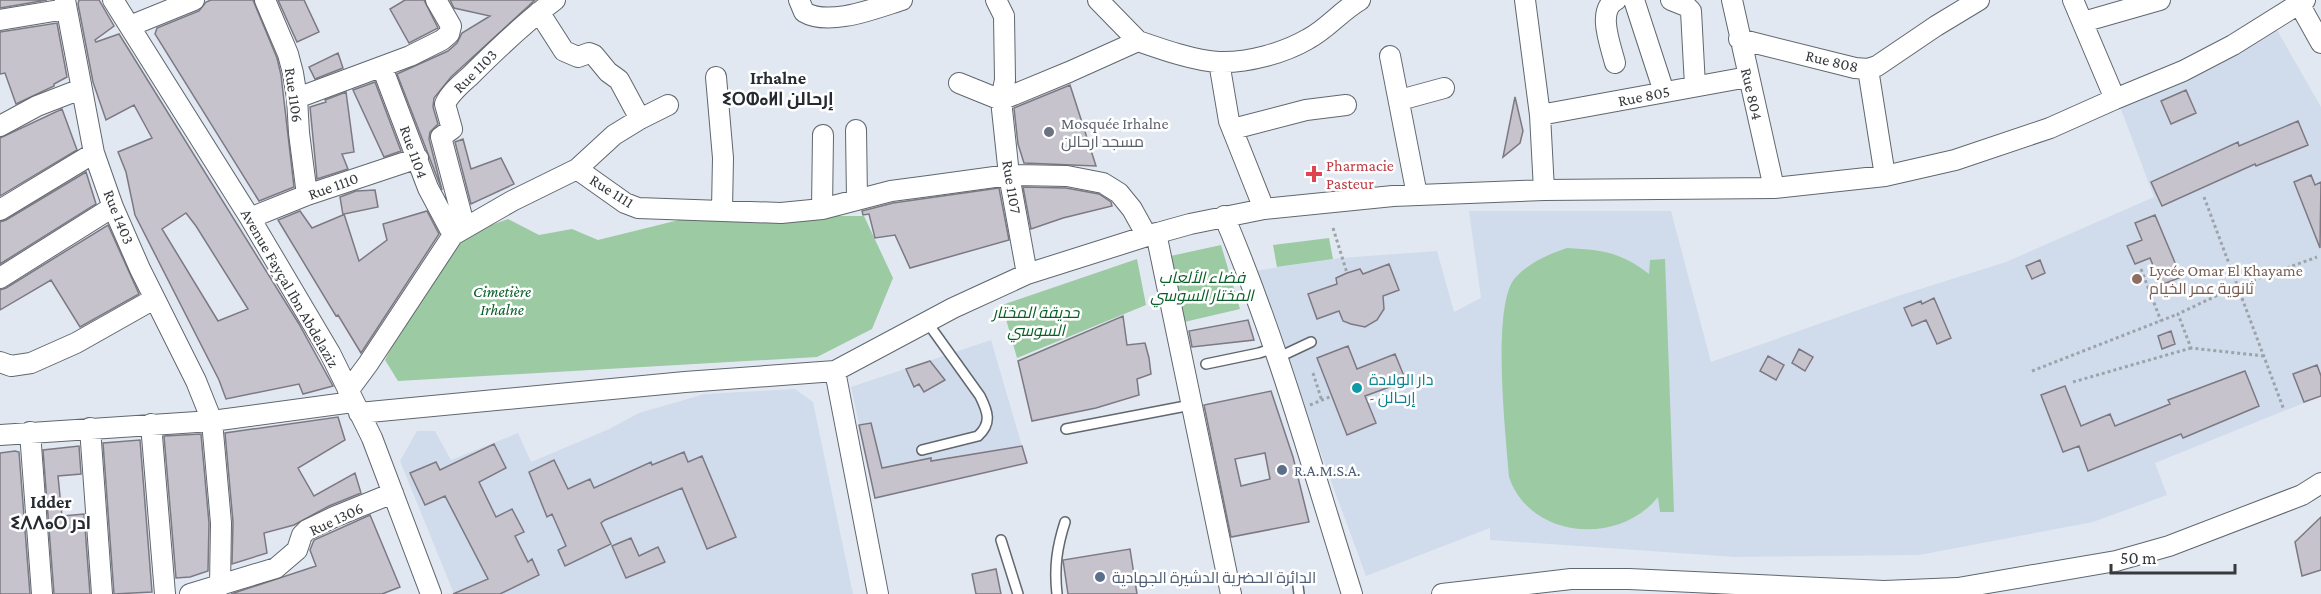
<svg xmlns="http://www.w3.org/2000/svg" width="2321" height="594" font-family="'Crimson Pro',Cairo,'Noto Sans Tifinagh',serif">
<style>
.built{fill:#d0dceb}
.green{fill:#9ccaa3}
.building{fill:#c6c3cd;stroke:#7c7983;stroke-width:1.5;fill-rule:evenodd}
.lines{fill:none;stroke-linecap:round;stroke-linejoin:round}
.service-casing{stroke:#60676e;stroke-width:12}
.minor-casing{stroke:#60676e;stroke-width:22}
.path{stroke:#9ea3aa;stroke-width:3;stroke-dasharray:3 3;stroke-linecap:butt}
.service{stroke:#fff;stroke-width:9}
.minor{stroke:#fff;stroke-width:20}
.worship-dot{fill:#6b7280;stroke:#fff;stroke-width:2}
.health-dot{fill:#e0444e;stroke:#fff;stroke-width:2}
.education-dot{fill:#8d6e63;stroke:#fff;stroke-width:2}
.culture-dot{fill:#0f9aa8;stroke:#fff;stroke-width:2}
.service-dot{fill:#5c6f8a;stroke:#fff;stroke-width:2}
.labels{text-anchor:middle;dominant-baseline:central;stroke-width:5;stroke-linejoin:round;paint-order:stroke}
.street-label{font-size:16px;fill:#373a3d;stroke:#fff}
.worship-label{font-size:16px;fill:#5b616d;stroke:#fff;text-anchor:start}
.health-label{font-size:16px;fill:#be3a42;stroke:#fff;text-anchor:start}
.education-label{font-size:16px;fill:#785e54;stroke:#fff;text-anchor:start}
.park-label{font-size:16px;font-style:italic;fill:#075e27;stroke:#fff}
.culture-label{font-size:16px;fill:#0d838f;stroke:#fff;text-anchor:start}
.service-label{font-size:16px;fill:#4e5e75;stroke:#fff;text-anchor:start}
.neighbourhood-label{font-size:18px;font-weight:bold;fill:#252b31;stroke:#fff}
</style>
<rect width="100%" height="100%" fill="#e1e8f2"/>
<path class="built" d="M2277,30L2321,107V396L2155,463L2167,495L2093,522L1919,555L1736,557L1490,540V528L1366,576L1254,271L1341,258L1437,251L1454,312L1481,298L1469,211H1671L1711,362L1898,296L2006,262L2154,197L2118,101L2183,76Z
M991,340L1027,463L875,498L851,387Z
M795,389L813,402L853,594H454L400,461L417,431H435L451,460L518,433L531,462L607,430L639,413L705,394Z"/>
<path class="green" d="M781,216H864L893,278L872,329L817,357L398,381L385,360L440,257L461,236L508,219L539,235L572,229L598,240L679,220Z
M1329,238L1333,259L1277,267L1273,245Z
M1221,245L1240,309L1180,323L1166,257Z
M1567,248C1602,250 1621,252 1649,274L1650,260L1665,259L1674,512H1660L1658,497C1619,546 1530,539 1509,477C1506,438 1491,306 1515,278C1528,263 1549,254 1567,248Z
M1137,259L1146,305L1017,358L1002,305Z"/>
<path class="building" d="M0,0H47L0,8Z
M79,0H99L114,26L95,40L96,42L119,34L299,324L333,386L303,394L299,384L226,399L219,380L135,215L126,172L118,152L152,138L134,105L106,120L93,82L78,4ZM186,213L196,226L248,309L218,321L162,229Z
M211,0H253L277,58L281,75L294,187L259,201L155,34L157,28L199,11L206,2Z
M278,0H304L319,32L297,42Z
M405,0H424L438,28L409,43L390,9Z
M450,0H535L451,77L434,98L433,107L438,124L430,132L429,139L442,190L397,74L448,51L457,43L462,33L490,16L454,8Z
M57,23L67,77L54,84V86L16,104L5,73L0,74V32Z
M338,53L343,68L315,79L309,67Z
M375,82L401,151L384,157L353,90Z
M1070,85L1096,166L1024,163L1018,144L1014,108Z
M2186,90L2196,113L2171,124L2161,101Z
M346,92L354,152L342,154L348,169L317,179L310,107L326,102L325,100Z
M1515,97L1523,131L1520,143L1503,157Z
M62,109L77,150L0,196V138Z
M2298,121L2308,145L2256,166L2255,164L2162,206L2151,182L2238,142L2239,146Z
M463,139L471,169L501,158L514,184L471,204L455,142Z
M86,172L96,204L0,264V222L6,220Z
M2311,175L2315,185L2321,182L2320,248L2294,182Z
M1023,187L1066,188L1099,194L1111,202L1112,206L1063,218L1031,229Z
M999,188L1009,240L910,268L895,235L875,238L869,214L863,215L862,211L893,203Z
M375,190L378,207L344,214L359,261L387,240L383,224L427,211L439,234L361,353L338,315L336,316L278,220L300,211L312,228L343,215L340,197L356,191Z
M2155,215L2181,277L2161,285L2150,258L2135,264L2127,246L2142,240L2135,223Z
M108,225L139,294L80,327L51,280L0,310V290L6,288Z
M2040,260L2045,273L2032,279L2026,266Z
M1389,264L1399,290L1383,296L1384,309L1377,320L1365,327L1351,324L1343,321L1339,311L1317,319L1308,294L1337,284L1336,278L1347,273L1360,269L1363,274Z
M1934,298L1951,338L1937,344L1926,320L1912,326L1904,308L1921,301L1922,304Z
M1123,316L1127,345L1145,343L1149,358L1151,374L1137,379L1139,395L1096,408L1032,421L1018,361Z
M1248,320L1254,340L1192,347L1189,331Z
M2171,331L2175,344L2162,349L2158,336Z
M1348,346L1357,369L1395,354L1406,381L1365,396L1376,423L1347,435L1317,358Z
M1799,349L1813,357L1805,371L1792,363Z
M1768,356L1784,365L1776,380L1760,371Z
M930,361L945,380L924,392L919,384L914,387L906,369Z
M2317,365L2321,376V396L2304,402L2293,374Z
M2245,371L2259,406L2183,438L2181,434L2088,471L2079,446L2063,452L2041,395L2065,386L2081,426L2110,414L2115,426L2170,404L2168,400Z
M1271,391L1293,457L1309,522L1231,537L1204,405ZM1265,453L1270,479L1241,486L1235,459Z
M338,417L345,440L298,468L314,496L355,473L361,493L329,506L294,525L264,533L267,553L232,564L233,522L225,433Z
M871,423L882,468L931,458V461L1022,446L1027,463L875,498L859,425Z
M201,434L209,523L208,571L190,577L176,578L164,436Z
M140,440L152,592L114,594L103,443Z
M494,444L506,468L479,482L496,517L512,509L524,532L515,536L528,562L532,559L539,575L500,594H453L488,579L445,496L425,505L410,473L436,462L440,470Z
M79,446L81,474L58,476L62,516L84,514L90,594H54L43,450Z
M15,451L19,452L30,594H0V453Z
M684,452L688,462L702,456L736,537L707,549L682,488L605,520L601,523L611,544L565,566L558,550L566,546L552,514L547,517L529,472L554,460L568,489L590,479L594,488L651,462L652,465Z
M370,515L400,587L382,594H231L316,566L310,550L314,540Z
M2321,517V570L2302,576L2295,542Z
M631,538L639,556L658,547L665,562L626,578L612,546Z
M1130,549L1137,594H1068L1063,560Z
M996,569L1001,594H976L972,574Z"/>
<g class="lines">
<g class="service-casing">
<path id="service" d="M1277,358L1311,342
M1206,364L1259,353L1274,348
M1066,429L1191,405
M922,450L978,436C992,423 988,412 980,396L927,322
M1001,540L1018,594
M1298,586L1299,594
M1057,594C1054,567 1057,547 1065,522"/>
</g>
<g class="minor-casing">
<path id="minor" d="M65,0L94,153L113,207L140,269L196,381L212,421L221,523L220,586
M113,0L250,218L330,353L372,438L431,594
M265,0L288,54L293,73L297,98L299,133L307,195
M799,0L804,12C829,27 876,8 902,0
M996,0L1004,16L1005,80L1001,100L1009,175L1027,274
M1098,0L1138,41
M1525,0L1540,115L1544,190
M1634,0L1664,92
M1671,0L1686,6L1691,11L1695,86
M1732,0L1774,188
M2073,0L2115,99
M2297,0L2321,43
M539,12L564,51L578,57L589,53L594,55L608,72L619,80L640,119
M0,20L66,9
M2083,22L2160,0
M130,26L194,0
M1739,39L1855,68L1868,69L1877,66L1936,26L1979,0
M1138,41C1161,49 1195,61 1219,62C1248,63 1284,53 1308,39C1327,29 1341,11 1360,0
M1390,56L1417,195
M1219,62L1229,121L1264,209
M1615,63C1611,46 1596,10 1616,0
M382,67L428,188L453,235
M1868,69L1885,176
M716,77L723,158L722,209
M959,83L1001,100
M297,98L410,56L442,40L449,34L451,26L436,0
M1001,100L1069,72L1138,41
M1400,100L1444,88
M1540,115L1748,77
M0,126L37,106L81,89
M1233,129L1306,110L1346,105
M856,130L857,199
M577,169L625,203L638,208L781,213L822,209L891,191L929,186L1009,175L1067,176L1103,183L1119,193L1132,209L1147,236
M822,209L823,135
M0,210L94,153
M1224,216C1276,338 1312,467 1352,594
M250,218L307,195L418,158
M465,228L441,137L452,129L445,104C450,93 461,84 470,76C497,49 524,23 555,0
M1156,233L1231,594
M0,278L113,207
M0,362L11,366L31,363L76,343L154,299
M835,371L878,594
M348,391L368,364L453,235L512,201L577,169L614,135L640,119L668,105
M359,413L685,382L835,371L953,308L1027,274L1147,236L1190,224L1264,209L1393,196L1544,190L1774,188L1885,176L1955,160L2050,128L2115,99L2183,71L2233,45L2305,0
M151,424L165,594
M90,428L102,594
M30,432L42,594
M0,435L212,421L353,402
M190,594L276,568L297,550L302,535L307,530L334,517L393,493
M1442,594L1571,579H1629L1884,591L1958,588L2116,561L2169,546L2302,495L2321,483"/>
</g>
<path class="path" d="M2204,197L2284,410
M1333,228L1347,273
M2141,269L2161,321
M2264,356L2191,348L2178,314L2237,286L2317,257
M2032,371L2178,314
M1313,373L1322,401
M2073,382L2191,348
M1310,405L1332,396"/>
<use href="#service" class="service"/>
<use href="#minor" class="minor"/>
</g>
<circle class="worship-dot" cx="1049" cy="132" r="6"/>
<path class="health-dot" d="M1311 165h6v6h6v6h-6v6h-6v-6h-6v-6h6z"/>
<circle class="education-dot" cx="2137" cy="279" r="6"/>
<circle class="culture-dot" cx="1357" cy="388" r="6"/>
<g class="service-dot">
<circle cx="1282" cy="470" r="6"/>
<circle cx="1100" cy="577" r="6"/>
</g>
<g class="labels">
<g class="street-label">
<text transform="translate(1832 61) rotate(13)">Rue 808</text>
<text transform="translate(475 71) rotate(-45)">Rue 1103</text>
<text transform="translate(1752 94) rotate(77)">Rue 804</text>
<text transform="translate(294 95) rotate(82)">Rue 1106</text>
<text transform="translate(1644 96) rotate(-11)">Rue 805</text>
<text transform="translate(414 152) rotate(70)">Rue 1104</text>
<text transform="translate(333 186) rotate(-20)">Rue 1110</text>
<text transform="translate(1012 187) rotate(81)">Rue 1107</text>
<text transform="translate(612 191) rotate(32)">Rue 1111</text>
<text transform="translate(119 217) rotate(68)">Rue 1403</text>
<text transform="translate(290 288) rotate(60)">Avenue Fayçal Ibn Abdelaziz</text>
<text transform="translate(336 519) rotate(-25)">Rue 1306</text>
</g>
<g class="worship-label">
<text x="1061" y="123">Mosquée Irhalne<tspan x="1061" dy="18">مسجد ارحالن</tspan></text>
</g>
<g class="health-label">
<text x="1326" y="165">Pharmacie<tspan x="1326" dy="18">Pasteur</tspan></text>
</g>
<g class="education-label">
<text x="2149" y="270">Lycée Omar El Khayame<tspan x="2149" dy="18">ثانوية عمر الخيام</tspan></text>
</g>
<g class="park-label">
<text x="1202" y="277">فضاء الألعاب<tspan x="1202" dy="18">المختار السوسي</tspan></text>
<text x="502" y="291">Cimetière<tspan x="502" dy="18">Irhalne</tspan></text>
<text x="1036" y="312">حديقة المختار<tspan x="1036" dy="18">السوسي</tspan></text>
</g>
<g class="culture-label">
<text x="1369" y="379">دار الولادة<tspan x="1369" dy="18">- إرحالن</tspan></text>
</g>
<g class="service-label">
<text x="1294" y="470">R.A.M.S.A.</text>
<text x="1112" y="577">الدائرة الحضرية الدشيرة الجهادية</text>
</g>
<g class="neighbourhood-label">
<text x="778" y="78">Irhalne<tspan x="778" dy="21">ⵉⵔⵀⴰⵍⵏ إرحالن</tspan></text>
<text x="51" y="502">Idder<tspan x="51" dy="21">ⵉⴷⴷⴰⵔ ادر</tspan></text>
</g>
</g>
<path d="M2111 564v9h124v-9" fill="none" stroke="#373a3d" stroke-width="3"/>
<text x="2120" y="564" font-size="18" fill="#373a3d" stroke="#ffffff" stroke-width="4.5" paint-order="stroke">50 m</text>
</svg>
